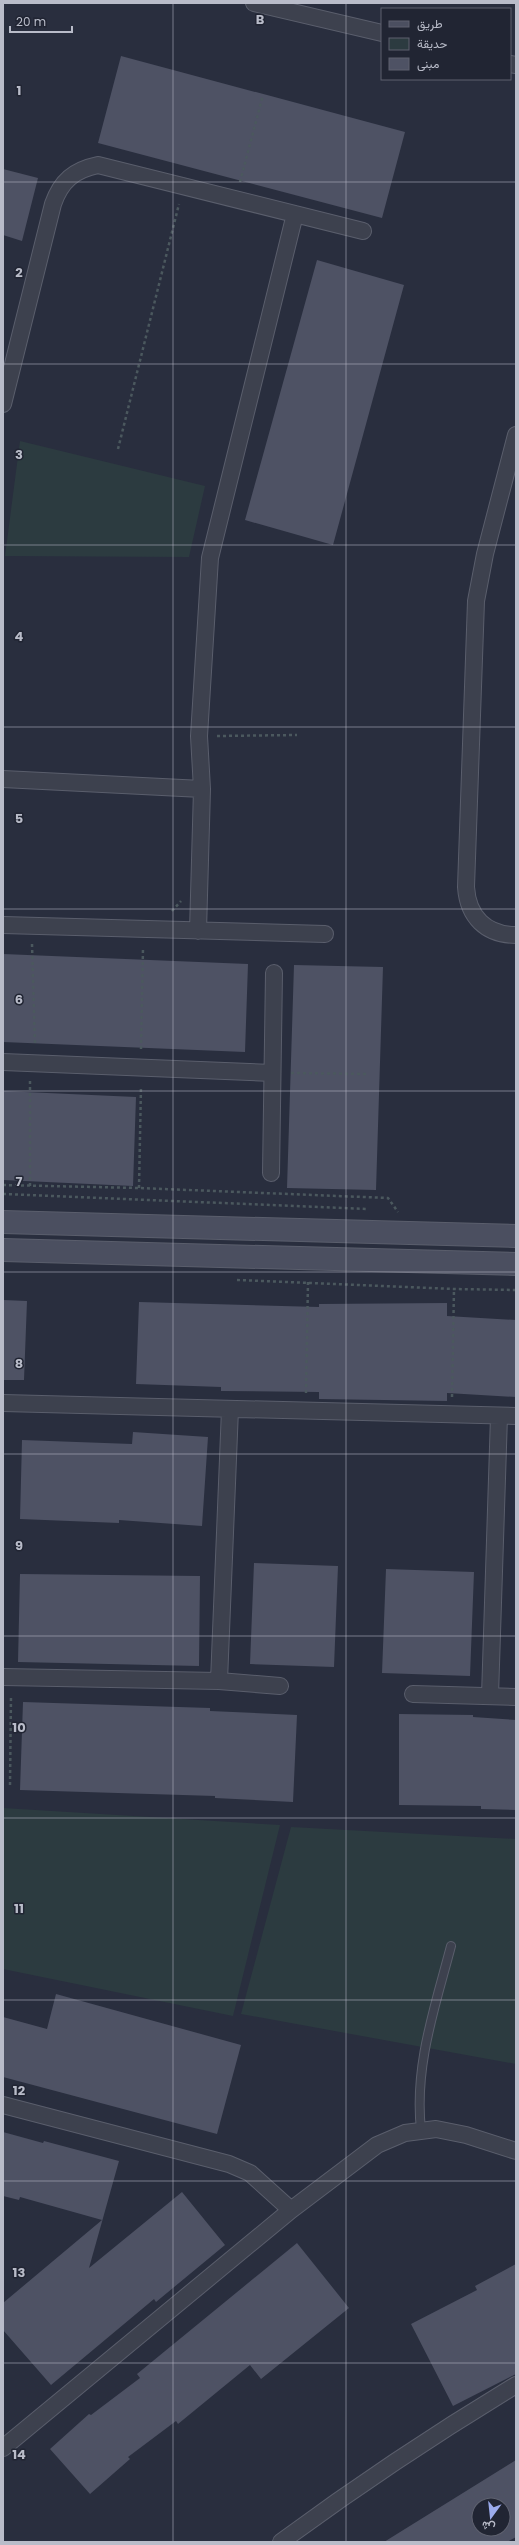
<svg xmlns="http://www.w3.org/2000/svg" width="519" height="2545" font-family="Poppins,Vazirmatn,sans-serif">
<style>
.green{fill:#2c3b40}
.building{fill:#4e5264;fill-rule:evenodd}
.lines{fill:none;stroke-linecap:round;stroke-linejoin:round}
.lane-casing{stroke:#5a5e6c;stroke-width:10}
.street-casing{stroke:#5a5e6c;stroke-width:18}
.secondary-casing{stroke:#5a5e6c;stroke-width:24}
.path{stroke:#4b585e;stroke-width:2.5;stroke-dasharray:3 3;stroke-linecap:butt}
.lane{stroke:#3d414e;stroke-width:8}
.street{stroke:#3d414e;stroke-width:16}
.secondary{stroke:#4b4f60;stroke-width:22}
.grid{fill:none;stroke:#b9bcc9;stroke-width:1;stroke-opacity:0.55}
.grid-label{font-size:13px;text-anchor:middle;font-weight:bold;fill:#b9bcc9;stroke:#212533;stroke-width:3;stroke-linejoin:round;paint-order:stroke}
</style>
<rect width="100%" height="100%" fill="#292e3e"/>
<path class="green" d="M20,441L205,486L189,557L5,556Z
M3,1808L280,1825L233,2016L3,1969Z
M291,1827L516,1839V2064L241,2014Z"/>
<path class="building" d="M121,56L405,132L382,218L98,143Z
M3,169L38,178L22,241L3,235Z
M317,260L404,285L333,545L245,520Z
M3,954L248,964L245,1052L3,1042Z
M294,965L383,967L376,1190L287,1188Z
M3,1091L136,1097L133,1186L3,1180Z
M3,1300L27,1301L24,1380H3Z
M139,1302L319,1307V1304L447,1303V1316L516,1320V1397L447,1393V1401L319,1399V1392L221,1391V1387L136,1384Z
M133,1432L208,1437L202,1526L119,1520V1523L20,1519L22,1440L132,1444Z
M254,1563L338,1566L334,1667L250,1664Z
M386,1569L474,1572L470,1676L382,1673Z
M20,1574L200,1576L199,1666L18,1662Z
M23,1702L210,1708V1711L297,1715L293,1802L215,1798V1796L20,1790Z
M399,1714L473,1715V1717L516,1720V1810L481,1809V1806L399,1805Z
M56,1994L241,2045L217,2134L3,2077V2017L47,2029Z
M3,2132L43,2143L44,2141L119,2161L89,2268L182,2192L225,2245L156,2302L154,2299L51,2385L3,2330V2303L102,2220L20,2197L19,2200L3,2196Z
M297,2243L349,2308L261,2379L250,2365L178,2424L176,2421L128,2457L130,2459L90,2494L50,2449L89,2414L91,2415L140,2378L137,2374Z
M516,2264V2374L453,2406L411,2324L477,2290L475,2286Z
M516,2460V2537L507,2542H384ZM479,2505H503V2529H479Z"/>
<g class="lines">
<g class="lane-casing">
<path id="lane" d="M421,2130C414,2066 435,2007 451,1946"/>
</g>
<g class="street-casing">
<path id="street" d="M254,3L382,33
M510,64L516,65
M3,404L53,204C61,181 74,170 98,165L363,231
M516,435L485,554L476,601L466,887C468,917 486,935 516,935
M3,779L202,789
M3,925L325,934
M198,931L202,789L199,736L210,558L295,214
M3,1062L272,1073
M271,1173L274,973
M3,1403L516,1416
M3,1677L219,1681L280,1686
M219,1681L230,1409
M413,1694L516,1697
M490,1696L499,1416
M3,2105L229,2164L250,2173L291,2210
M3,2448L291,2210L377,2145L405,2133L436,2129L466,2135L516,2151
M281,2542C357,2486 435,2434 516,2385"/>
</g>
<g class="secondary-casing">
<path id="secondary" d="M3,1222L516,1236
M3,1250L516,1264"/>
</g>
<path class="path" d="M240,182L263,95
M118,449L179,204
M217,736L297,735
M172,911L181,901
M32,944L35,1045
M141,1049L143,948
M291,1073L368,1074
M3,1185L139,1188L388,1198L398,1212
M30,1186V1081
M139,1188L141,1086
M3,1194L368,1209
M237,1280L454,1289L516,1290
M306,1393L308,1282
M452,1397L454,1289
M10,1785L11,1696"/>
<use href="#lane" class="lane"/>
<use href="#street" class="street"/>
<use href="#secondary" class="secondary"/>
</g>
<path class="grid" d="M173,3V2542M346,3V2542M3,182H516M3,364H516M3,545H516M3,727H516M3,909H516M3,1091H516M3,1272H516M3,1454H516M3,1636H516M3,1818H516M3,2000H516M3,2181H516M3,2363H516"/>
<g class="grid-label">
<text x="260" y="24">B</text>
<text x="19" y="95">1</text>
<text x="19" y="277">2</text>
<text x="19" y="459">3</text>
<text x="19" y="641">4</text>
<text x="19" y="823">5</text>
<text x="19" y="1004">6</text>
<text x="19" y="1186">7</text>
<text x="19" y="1368">8</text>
<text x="19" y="1550">9</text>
<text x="19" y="1732">10</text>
<text x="19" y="1913">11</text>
<text x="19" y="2095">12</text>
<text x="19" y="2277">13</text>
<text x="19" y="2459">14</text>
</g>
<rect width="519" height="2545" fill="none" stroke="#b9bcc9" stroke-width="8"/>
<rect x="381" y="8" width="130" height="72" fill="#212533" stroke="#5e616f"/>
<rect x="389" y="21" width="20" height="6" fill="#4b4f60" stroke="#5e616f"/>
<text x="417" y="28" font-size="12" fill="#b9bcc9">طريق</text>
<rect x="389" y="38" width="20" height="12" fill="#2c3b40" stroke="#5e616f"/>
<text x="417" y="48" font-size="12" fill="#b9bcc9">حديقة</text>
<rect x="389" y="58" width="20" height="12" fill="#4e5264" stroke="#5e616f"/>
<text x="417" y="68" font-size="12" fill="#b9bcc9">مبنى</text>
<g transform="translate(491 2517) rotate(195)"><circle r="19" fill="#212533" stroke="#5e616f"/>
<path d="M0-3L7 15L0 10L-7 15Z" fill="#9babec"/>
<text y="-6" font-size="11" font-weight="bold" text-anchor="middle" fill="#b9bcc9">ش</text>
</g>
<path d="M10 26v6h62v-6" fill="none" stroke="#b9bcc9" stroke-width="2"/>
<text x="16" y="26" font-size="12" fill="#b9bcc9" stroke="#212533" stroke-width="3" paint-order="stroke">20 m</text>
</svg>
